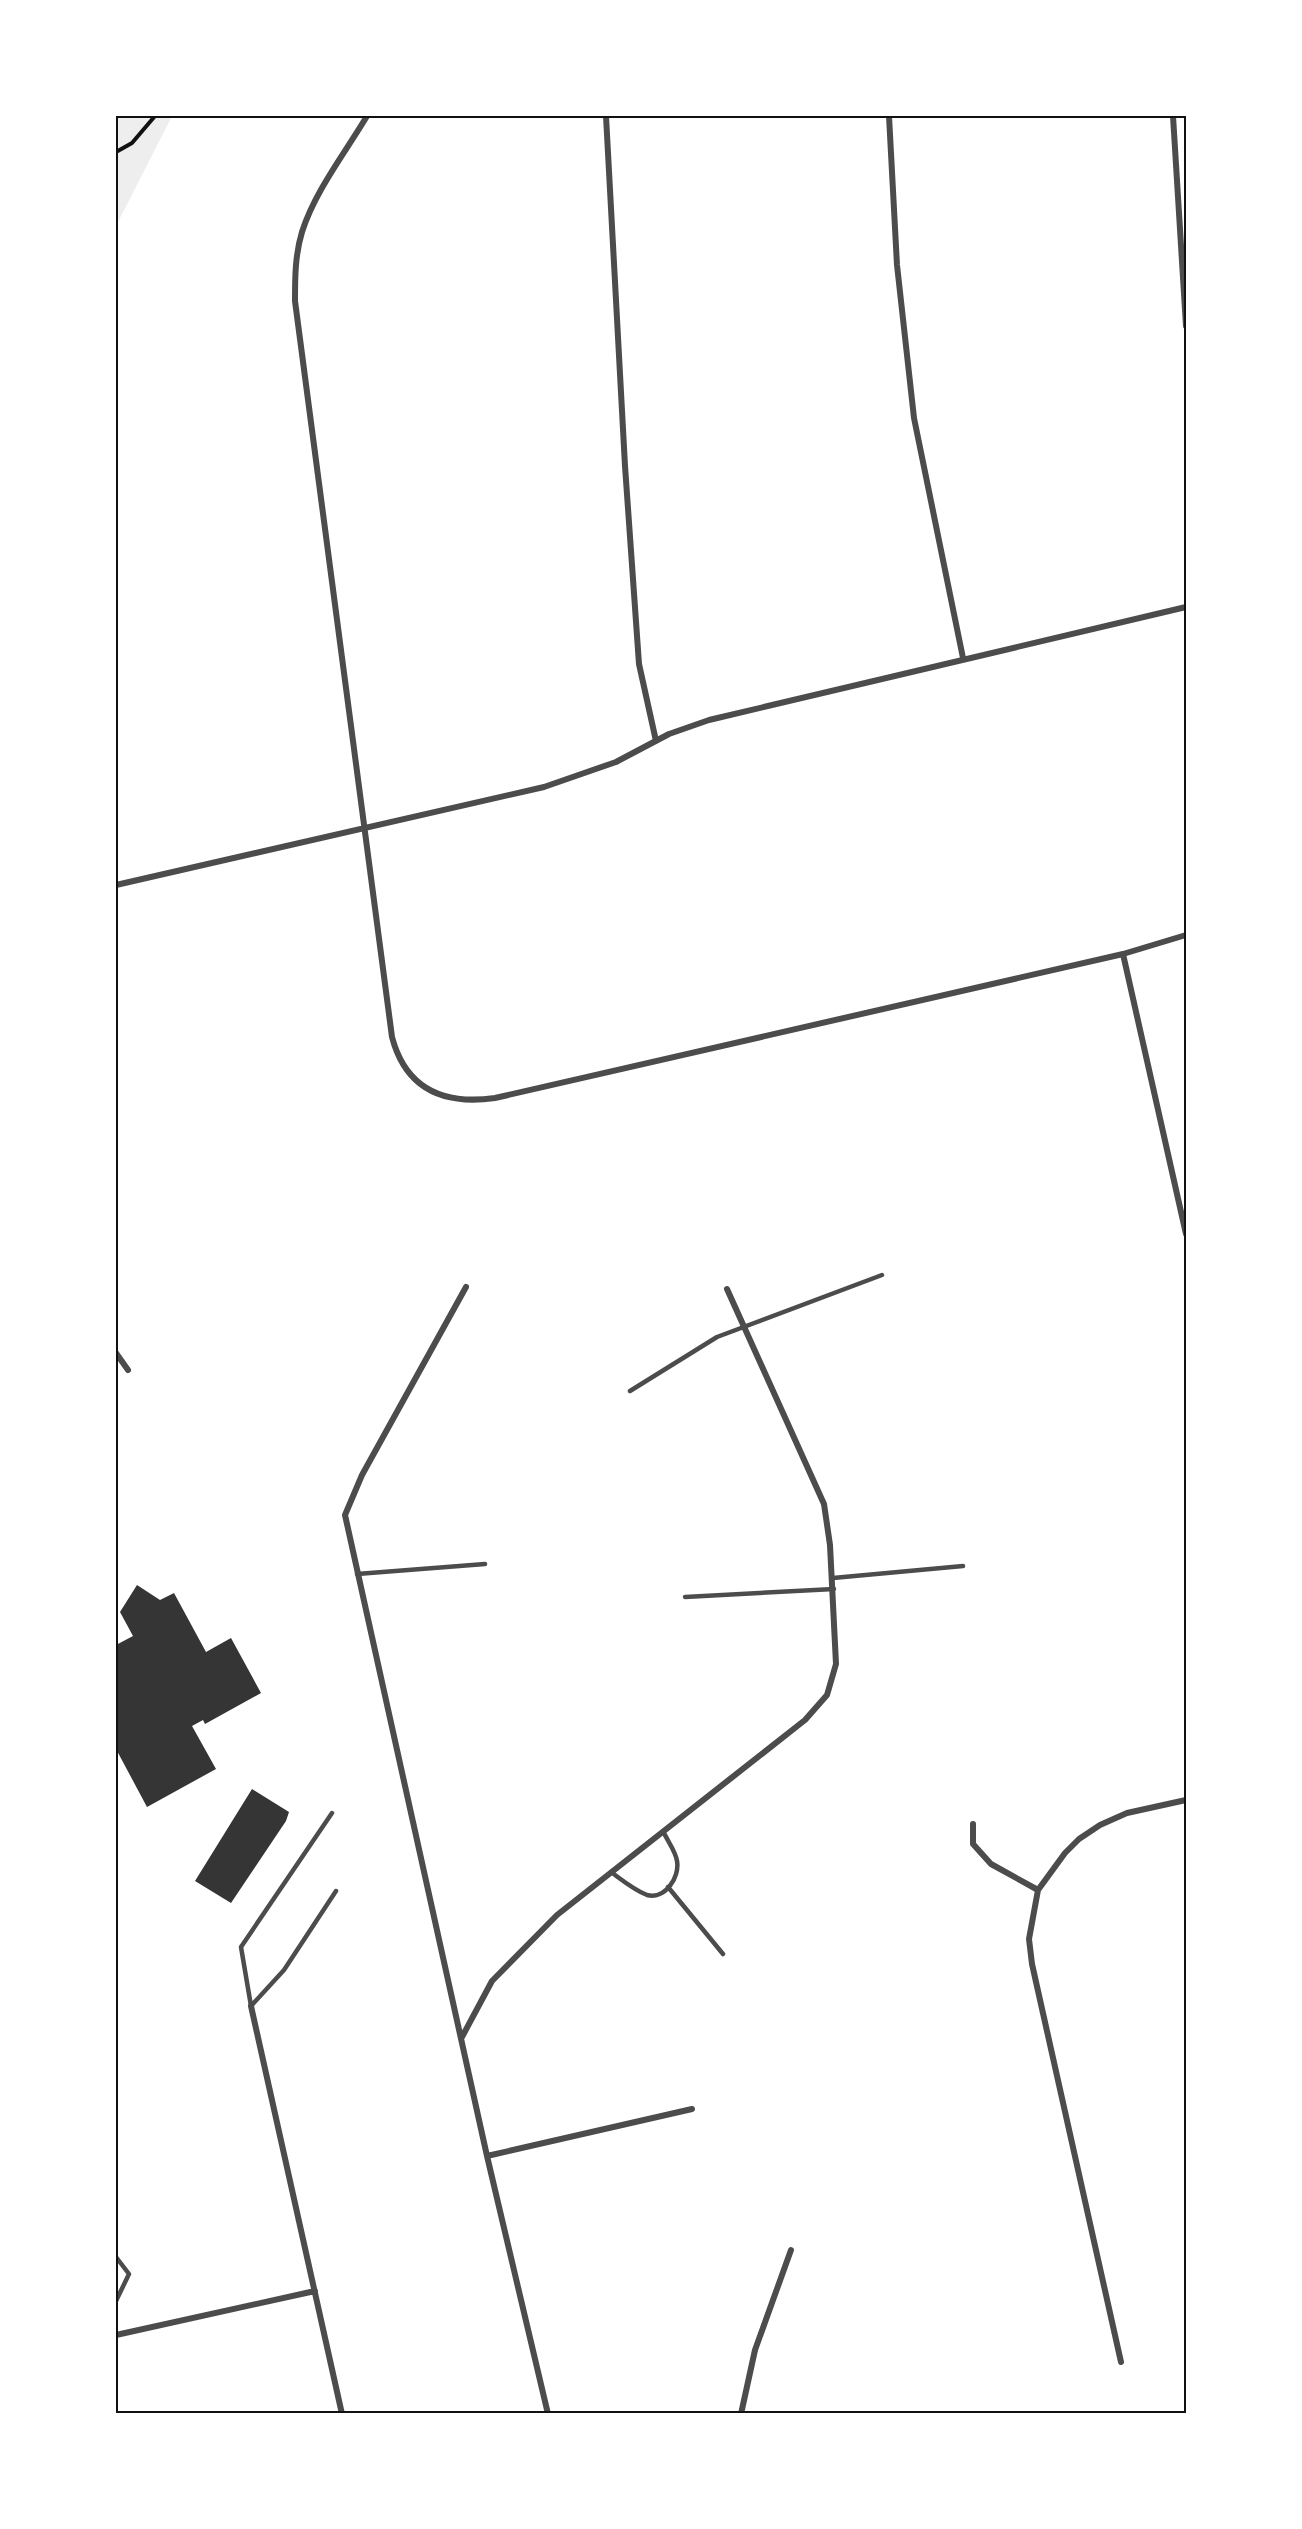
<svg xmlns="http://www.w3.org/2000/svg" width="1302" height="2529" font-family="Karla,sans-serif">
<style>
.green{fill:#eee}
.building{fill:#353535}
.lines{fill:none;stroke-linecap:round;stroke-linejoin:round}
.path{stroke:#111;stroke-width:4}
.service{stroke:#4c4c4c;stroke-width:4.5}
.minor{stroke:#4c4c4c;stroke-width:6}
.neatline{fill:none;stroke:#111;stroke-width:2}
</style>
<rect width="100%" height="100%" fill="#fff"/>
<path class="green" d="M116,116H172L116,226Z"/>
<path class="building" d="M137,1585L160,1600L174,1593L206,1652L231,1638L261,1693L205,1724L203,1720L192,1726L216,1769L147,1807L116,1749V1645L133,1636L120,1612Z
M252,1789L289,1812L286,1821L231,1903L195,1881Z"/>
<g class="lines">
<path class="path" d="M116,152L132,143L155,116"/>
<path class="service" d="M630,1391L717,1337L882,1275
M357,1574L485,1564
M833,1578L963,1566
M685,1597L834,1589
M611,1872C622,1880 634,1890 647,1895C665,1900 680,1877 677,1861C676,1852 667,1840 663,1831
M668,1887L723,1954
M251,2006L241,1947L332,1813
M251,2006L284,1970L336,1891
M116,2257L129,2274L116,2301"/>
<path class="minor" d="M367,116C345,153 315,191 302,232C295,255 295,278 295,301L392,1037C406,1090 445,1105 495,1098L1123,954L1186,935
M606,116L625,466L639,664L656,741
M889,116L897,265L914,418L963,658
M1173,116L1186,326
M116,885L544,787L616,762L669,734L709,720L1186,607
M1123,954L1186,1234
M466,1287L362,1475L345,1515L487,2156L548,2414
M116,1353L128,1370
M973,1824V1844L991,1864L1038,1890
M251,2006L342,2414
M462,2037L492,1981L557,1915L805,1720L827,1695L836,1664L830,1545L824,1504L727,1289
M487,2156L692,2109
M116,2335L315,2291
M1121,2362L1032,1964L1029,1939L1038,1890L1065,1853L1079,1839L1100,1825L1127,1813L1186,1800
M741,2414L755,2350L791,2250"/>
</g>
<rect width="1302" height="2529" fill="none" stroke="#ffffff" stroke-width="234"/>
<rect x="117" y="117" width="1068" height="2295" class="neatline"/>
</svg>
